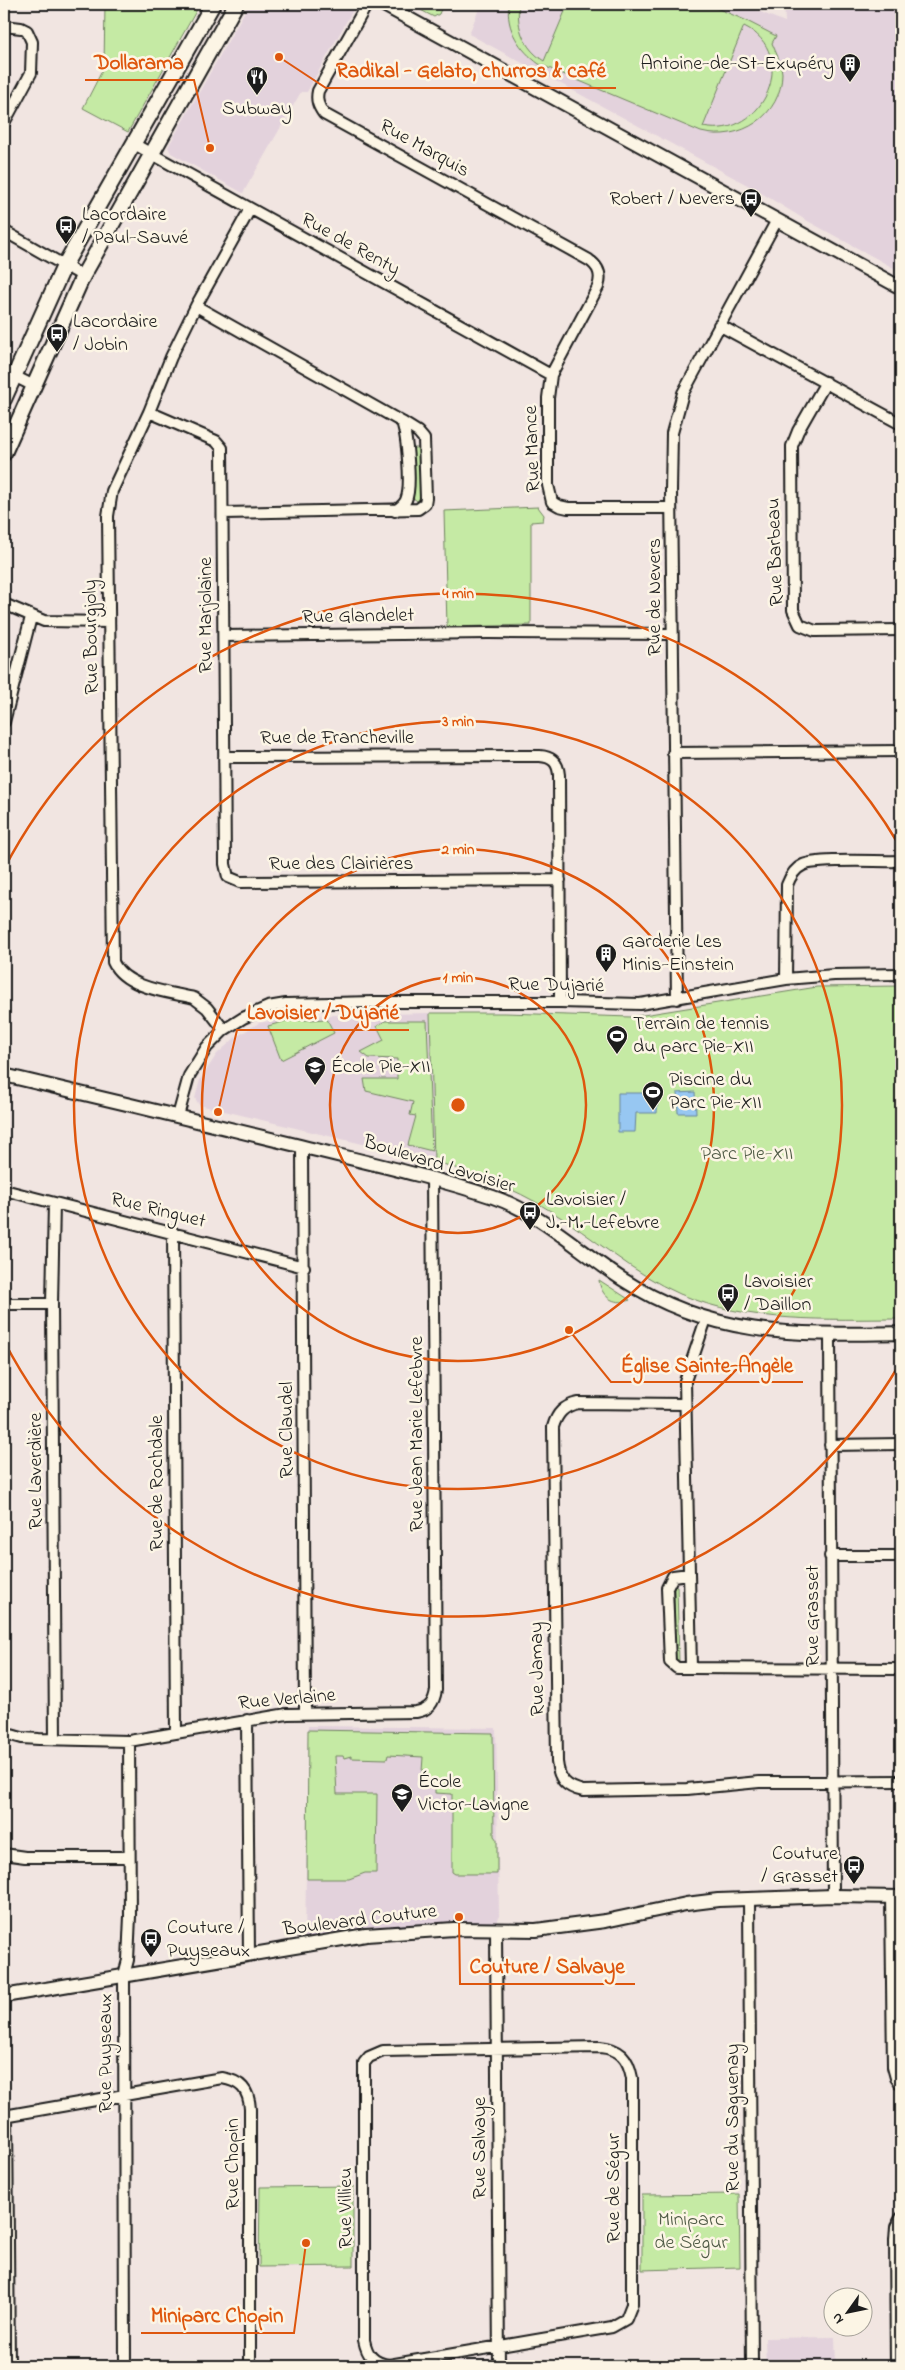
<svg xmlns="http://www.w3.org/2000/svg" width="905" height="2370" font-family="'Indie Flower',sans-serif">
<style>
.built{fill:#e3d2dc}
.green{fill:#c5eaa4;stroke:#708360;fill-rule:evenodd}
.water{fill:#97c7f2;stroke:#66839c}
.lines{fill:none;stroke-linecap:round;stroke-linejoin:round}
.minor-casing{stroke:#1c1c1c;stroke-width:14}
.tertiary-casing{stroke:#1c1c1c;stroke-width:16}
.secondary-casing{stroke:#1c1c1c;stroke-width:18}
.minor{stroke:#fcf5e5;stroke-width:10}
.tertiary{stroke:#fcf5e5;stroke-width:12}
.secondary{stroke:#fcf5e5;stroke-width:14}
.ring{fill:none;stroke:#de560d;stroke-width:2.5}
.labels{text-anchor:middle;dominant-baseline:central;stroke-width:5;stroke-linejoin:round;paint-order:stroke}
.poi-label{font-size:20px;fill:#1c1c1c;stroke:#fcf5e5;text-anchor:start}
.street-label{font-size:20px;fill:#1c1c1c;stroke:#fcf5e5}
.park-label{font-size:20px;fill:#4f5a45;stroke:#fcf5e5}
.centre{fill:#de560d;stroke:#fcf5e5;stroke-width:2.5}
.ring-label{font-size:15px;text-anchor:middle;font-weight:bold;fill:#de560d;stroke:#fcf5e5;stroke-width:5;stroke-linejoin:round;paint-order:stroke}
.leader{fill:none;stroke:#de560d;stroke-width:2}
.callout-dot{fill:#de560d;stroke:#fcf5e5;stroke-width:2}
.callout-label{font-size:21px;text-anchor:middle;font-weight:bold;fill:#de560d;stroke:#fcf5e5;stroke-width:5;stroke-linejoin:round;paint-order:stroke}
</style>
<rect width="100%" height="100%" fill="#f1e5e1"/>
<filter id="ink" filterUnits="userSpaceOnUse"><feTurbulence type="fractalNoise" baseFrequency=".02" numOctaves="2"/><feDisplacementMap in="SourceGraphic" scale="10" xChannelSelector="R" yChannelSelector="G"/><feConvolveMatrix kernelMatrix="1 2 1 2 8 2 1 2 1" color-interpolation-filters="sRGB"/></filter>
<g filter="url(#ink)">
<path class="built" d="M249,4H351L353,10L307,92H301L243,193L171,153L168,147Z
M481,4H741L785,22L784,4H901V272L804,219L753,188L469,34Z
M430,1013L434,1161L199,1105L195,1098L200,1080L217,1054L236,1037L259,1023L296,1016Z
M308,1726L496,1728L499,1916L496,1930L305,1944Z
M835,2337L836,2366H766L765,2338Z"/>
<path class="green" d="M105,4H200L128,132L83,108L104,67Z
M409,4H443L439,14L434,17Z
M509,4H519C516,28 524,48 544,61L568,4H707L745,20L776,36L772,43C776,53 781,62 782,73C782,116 740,142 701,132L539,64C520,50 505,29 509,4ZM744,26C800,53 765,140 703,127Z
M412,448H421V497L417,501L412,497Z
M538,507L544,515L543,521L531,522V625L447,627L444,511Z
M901,986V1319C826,1319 751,1324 680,1294C632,1273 594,1237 549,1210C513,1187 474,1174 434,1161L430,1013H505L631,1017L817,987Z
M327,1019L334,1033L281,1060L268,1026L286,1021Z
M385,1021H427L432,1151L408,1145L416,1116L410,1115L413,1102L366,1091L364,1079H397V1059L369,1058L361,1052L384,1040L377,1026Z
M599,1280L630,1300C613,1306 601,1296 599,1280Z
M674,1586H677L679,1662L675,1661Z
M308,1730L493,1733L494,1836L497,1840V1874H455L452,1872V1794L435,1793V1786H421L423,1757L388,1755L387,1759L351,1758V1756L344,1758L343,1756H335L337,1794H377L376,1873H365L349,1879H307Z
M353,2186V2266L259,2267L260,2187Z
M739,2194L740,2267L642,2270V2195Z"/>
<path class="water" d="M695,1092L696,1113H678L677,1093Z
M618,1093H658L657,1113H636L635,1132H618Z"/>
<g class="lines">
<g class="minor-casing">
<path id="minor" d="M367,4L318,91C316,100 318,106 324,114L589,260C599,267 602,275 598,287L551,375L548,398V485L552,502L559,506L568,508H671
M4,26L21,28L27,31L32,42L31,73L4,123
M134,144L551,375
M4,231L83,276
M196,306L402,422L418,432L424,439L426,498L425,504L418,509L223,513
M719,325L901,424
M4,371L34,386
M826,382L798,431L792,446L793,610L800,625L815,631L901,630
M149,412L216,441L222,448L225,864L228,877L240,882L560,880
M395,511C399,508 404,505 406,500C412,487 407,436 402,422
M4,604L44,621L109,622
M224,636L488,633L672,634
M4,722L31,617
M673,753L901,751
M224,757L540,756C553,757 558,763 559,775L560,1002
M786,979L787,885C790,877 794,869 803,865C819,858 881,862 901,861
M677,999L671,491L672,433L683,393L777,220
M224,1030L207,1008L194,998C168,992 125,988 113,962L108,516L112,491L149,412L171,357L196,306L250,209
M178,1116L189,1076L207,1047L224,1030L243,1018L268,1007L286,1004L375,1002H560L640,1004L786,979L834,975L901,974
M302,1147L305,1713
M4,1190L304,1267
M54,1203L52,1304L55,1739
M173,1232L176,1733
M4,1304H52
M706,1319L685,1381L691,1668L901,1669
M830,1335L833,1896
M685,1404L578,1403C564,1406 557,1413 553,1427L557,1762C559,1780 566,1787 583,1791L687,1789L759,1782L901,1781
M830,1445L901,1444
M830,1556H901
M689,1574L673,1576L667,1588L670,1662L677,1668H691
M247,1720L249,1954
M4,1733L22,1738L39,1739L129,1741L287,1714L416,1712C429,1710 434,1703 436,1690L432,1178
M4,1854L25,1857H129
M891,1897L893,2067L896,2078L901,2085
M749,1899L752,2366
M496,1930L499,2366
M600,2047C620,2049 628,2057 632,2078V2304L626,2319L612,2327L389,2365C373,2363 367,2355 364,2340V2063L369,2057L383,2051Z
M7,2115L9,2366
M4,2116L222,2078C241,2081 249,2090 250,2109V2366
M125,2366L124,1975L128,1960L130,1916L129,1741
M896,2366L895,2240L896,2227L901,2218"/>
</g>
<g class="tertiary-casing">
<path id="tertiary" d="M382,4L901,288
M4,1075C103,1098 201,1122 300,1146C365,1162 430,1176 493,1197C541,1213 580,1252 622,1279C713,1338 797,1335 901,1333
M4,1996L366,1935L454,1929L536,1930L605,1921L686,1904L718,1900L833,1896L901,1897"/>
</g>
<g class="secondary-casing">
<path id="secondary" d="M4,399L64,266L213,4
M4,453L83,276L236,4"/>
</g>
<use href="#minor" class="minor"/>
<use href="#tertiary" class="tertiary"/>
<use href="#secondary" class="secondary"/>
</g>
</g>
<g class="ring">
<circle cx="458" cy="1105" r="128"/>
<circle cx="458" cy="1105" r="256"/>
<circle cx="458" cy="1105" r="384"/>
<path d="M899 1365A512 512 0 0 1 4 1341M4 869A512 512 0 0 1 899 845"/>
</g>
<defs>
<g id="building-pin" transform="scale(1.125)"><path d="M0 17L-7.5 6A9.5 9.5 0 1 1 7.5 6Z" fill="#1c1c1c" stroke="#fcf5e5"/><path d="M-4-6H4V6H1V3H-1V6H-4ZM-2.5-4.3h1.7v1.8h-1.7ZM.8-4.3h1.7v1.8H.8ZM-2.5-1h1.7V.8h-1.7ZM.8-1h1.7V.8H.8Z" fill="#fff"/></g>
<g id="restaurant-pin" transform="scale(1.125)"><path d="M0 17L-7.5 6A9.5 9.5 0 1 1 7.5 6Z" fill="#1c1c1c" stroke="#fcf5e5"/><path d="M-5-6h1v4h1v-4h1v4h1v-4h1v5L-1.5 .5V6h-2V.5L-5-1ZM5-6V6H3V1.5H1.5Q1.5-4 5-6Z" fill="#fff"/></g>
<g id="bus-pin" transform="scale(1.125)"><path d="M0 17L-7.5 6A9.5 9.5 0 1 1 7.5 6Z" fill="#1c1c1c" stroke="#fcf5e5"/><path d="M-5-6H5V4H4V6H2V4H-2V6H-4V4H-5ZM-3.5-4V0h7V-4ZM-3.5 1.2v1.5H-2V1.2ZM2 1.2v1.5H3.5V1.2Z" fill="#fff"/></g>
<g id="stadium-pin" transform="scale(1.125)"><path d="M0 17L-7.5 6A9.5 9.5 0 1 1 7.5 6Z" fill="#1c1c1c" stroke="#fcf5e5"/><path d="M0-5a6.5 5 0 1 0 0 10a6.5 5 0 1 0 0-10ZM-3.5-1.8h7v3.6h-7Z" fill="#fff"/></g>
<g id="school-pin" transform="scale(1.125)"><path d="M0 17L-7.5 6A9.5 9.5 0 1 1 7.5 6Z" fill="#1c1c1c" stroke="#fcf5e5"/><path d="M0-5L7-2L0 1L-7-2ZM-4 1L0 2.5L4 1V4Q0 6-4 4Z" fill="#fff"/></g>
</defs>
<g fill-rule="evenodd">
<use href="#building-pin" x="850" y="64"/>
<use href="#restaurant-pin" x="257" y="77"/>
<use href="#bus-pin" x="751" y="199"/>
<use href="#bus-pin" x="66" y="226"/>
<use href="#bus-pin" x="57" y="334"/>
<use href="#building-pin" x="606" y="954"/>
<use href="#stadium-pin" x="617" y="1036"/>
<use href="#school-pin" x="315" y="1067"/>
<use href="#stadium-pin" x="653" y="1092"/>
<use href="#bus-pin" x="530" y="1212"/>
<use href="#bus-pin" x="728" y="1294"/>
<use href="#school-pin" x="402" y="1794"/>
<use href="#bus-pin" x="854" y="1866"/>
<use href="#bus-pin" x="151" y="1939"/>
</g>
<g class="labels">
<g class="poi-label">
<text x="834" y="64" text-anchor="end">Antoine-de-St-Exupéry</text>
<text x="257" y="109" text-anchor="middle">Subway</text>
<text x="735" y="199" text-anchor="end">Robert / Nevers</text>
<text x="82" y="215">Lacordaire<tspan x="82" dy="23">/ Paul-Sauvé</tspan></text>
<text x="73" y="322">Lacordaire<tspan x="73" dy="23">/ Jobin</tspan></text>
<text x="622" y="942">Garderie Les<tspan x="622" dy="23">Minis-Einstein</tspan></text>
<text x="633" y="1024">Terrain de tennis<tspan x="633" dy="23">du parc Pie-XII</tspan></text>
<text x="331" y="1067">École Pie-XII</text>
<text x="669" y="1080">Piscine du<tspan x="669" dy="23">Parc Pie-XII</tspan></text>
<text x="546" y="1200">Lavoisier /<tspan x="546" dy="23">J.-M.-Lefebvre</tspan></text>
<text x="744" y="1282">Lavoisier<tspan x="744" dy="23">/ Daillon</tspan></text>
<text x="418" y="1782">École<tspan x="418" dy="23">Victor-Lavigne</tspan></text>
<text x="838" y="1854" text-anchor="end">Couture<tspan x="838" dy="23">/ Grasset</tspan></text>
<text x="167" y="1928">Couture /<tspan x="167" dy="23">Puyseaux</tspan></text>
</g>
<g class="street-label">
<text transform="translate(424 149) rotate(29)">Rue Marquis</text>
<text transform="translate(350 245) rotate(29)">Rue de Renty</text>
<text transform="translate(533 449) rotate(-92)">Rue Mance</text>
<text transform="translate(776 552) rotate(-92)">Rue Barbeau</text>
<text transform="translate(655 597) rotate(-90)">Rue de Nevers</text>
<text transform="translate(206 615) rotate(-90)">Rue Marjolaine</text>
<text transform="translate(358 617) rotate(-1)">Rue Glandelet</text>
<text transform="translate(92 637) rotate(-91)">Rue Bourgjoly</text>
<text x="337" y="738">Rue de Francheville</text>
<text x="341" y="864">Rue des Clairières</text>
<text transform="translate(556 986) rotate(1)">Rue Dujarié</text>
<text transform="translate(439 1165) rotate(17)">Boulevard Lavoisier</text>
<text transform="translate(158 1211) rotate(14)">Rue Ringuet</text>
<text transform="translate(287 1430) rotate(-90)">Rue Claudel</text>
<text transform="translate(417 1434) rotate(-90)">Rue Jean Marie Lefebvre</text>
<text transform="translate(36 1471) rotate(-90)">Rue Laverdière</text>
<text transform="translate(157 1483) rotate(-90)">Rue de Rochdale</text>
<text transform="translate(813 1616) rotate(-90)">Rue Grasset</text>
<text transform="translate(538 1669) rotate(-91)">Rue Jamay</text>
<text transform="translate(287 1700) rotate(-5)">Rue Verlaine</text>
<text transform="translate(360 1921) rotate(-7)">Boulevard Couture</text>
<text transform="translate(106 2053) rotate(-90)">Rue Puyseaux</text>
<text transform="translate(733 2118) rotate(-90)">Rue du Saguenay</text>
<text transform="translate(480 2148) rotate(-90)">Rue Salvaye</text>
<text transform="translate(233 2164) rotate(-90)">Rue Chopin</text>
<text transform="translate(614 2188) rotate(-90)">Rue de Ségur</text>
<text transform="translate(346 2208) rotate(-90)">Rue Villieu</text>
</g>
<g class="park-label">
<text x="747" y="1154">Parc Pie-XII</text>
<text x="691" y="2220">Miniparc<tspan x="691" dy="23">de Ségur</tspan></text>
</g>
</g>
<circle cx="458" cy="1105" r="8" class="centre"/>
<g class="ring-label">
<text x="458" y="598">4 min</text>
<text x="458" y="726">3 min</text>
<text x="458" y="854">2 min</text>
<text x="458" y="982">1 min</text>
</g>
<path class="leader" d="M210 148L194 80H85M279 57L326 88H616M218 1112L237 1030H409M569 1330L611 1382H803M459 1917L460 1984H635M306 2243L294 2333H141"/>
<g class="callout-dot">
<circle cx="210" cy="148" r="5"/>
<circle cx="279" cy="57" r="5"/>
<circle cx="218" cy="1112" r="5"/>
<circle cx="569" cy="1330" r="5"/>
<circle cx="459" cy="1917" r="5"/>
<circle cx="306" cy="2243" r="5"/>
</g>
<g class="callout-label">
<text x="139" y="69">Dollarama</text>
<text x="471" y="77">Radikal - Gelato, churros &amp; café</text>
<text x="323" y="1019">Lavoisier / Dujarié</text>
<text x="707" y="1372">Église Sainte-Angèle</text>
<text x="547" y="1973">Couture / Salvaye</text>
<text x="217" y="2322">Miniparc Chopin</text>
</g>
<rect width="905" height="2370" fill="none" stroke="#fcf5e5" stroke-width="20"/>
<rect x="10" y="10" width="885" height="2350" fill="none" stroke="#1c1c1c" stroke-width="2" filter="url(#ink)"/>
<g transform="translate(848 2312) rotate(237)"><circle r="24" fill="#fcf5e5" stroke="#a29e95"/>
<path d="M0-4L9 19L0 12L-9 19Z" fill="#1c1c1c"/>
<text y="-8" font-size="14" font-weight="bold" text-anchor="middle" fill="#1c1c1c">N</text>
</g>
</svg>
